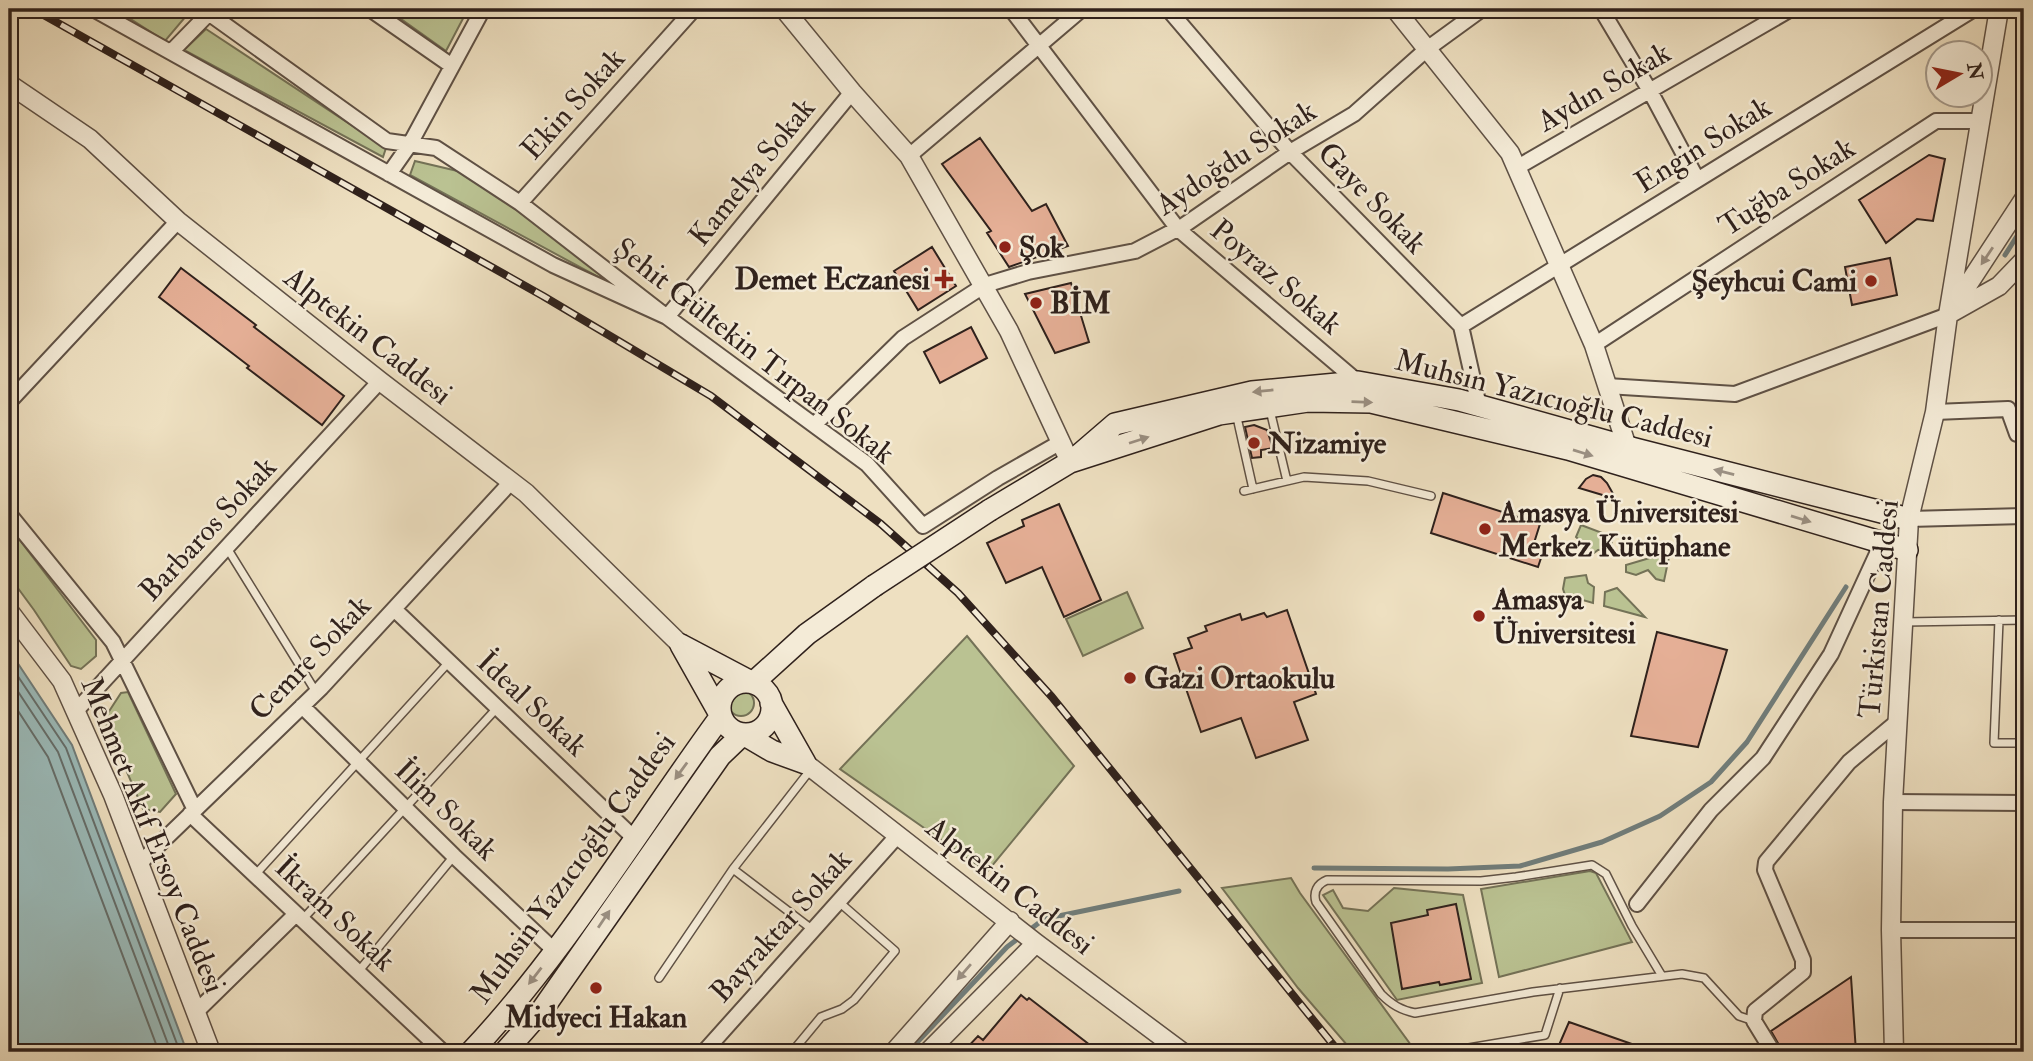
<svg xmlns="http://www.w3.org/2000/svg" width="2033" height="1061" font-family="'IM FELL Double Pica',serif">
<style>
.green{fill:#bac292;stroke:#747257;stroke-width:2}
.water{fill:#9bbbba;stroke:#707d7b;stroke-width:2}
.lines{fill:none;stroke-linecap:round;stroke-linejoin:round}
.shore{stroke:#656e6b;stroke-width:2}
.stream{stroke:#707d7b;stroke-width:5}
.building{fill:#e5af96;stroke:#2f211c;stroke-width:2}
.service-casing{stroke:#5f5145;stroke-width:10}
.minor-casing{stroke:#5f5145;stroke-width:18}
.tertiary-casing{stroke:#5f5145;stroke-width:21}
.secondary-casing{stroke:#2f211c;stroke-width:24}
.service{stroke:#f4ebd7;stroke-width:7}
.minor{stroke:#f4ebd7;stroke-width:14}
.tertiary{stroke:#f4ebd7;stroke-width:18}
.secondary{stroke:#f4ebd7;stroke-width:21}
.rail-casing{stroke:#2f211c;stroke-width:8}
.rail{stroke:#f4ebd7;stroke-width:5;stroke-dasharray:16;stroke-linecap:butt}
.secondary-bridge-casing{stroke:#2f211c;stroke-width:24;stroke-linecap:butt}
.secondary-bridge{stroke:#f4ebd7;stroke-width:21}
.oneway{fill:#9b9083}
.poi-dot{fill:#8f2418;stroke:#f4ebd7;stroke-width:2.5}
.labels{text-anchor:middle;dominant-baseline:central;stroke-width:5;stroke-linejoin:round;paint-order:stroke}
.street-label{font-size:30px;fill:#2f211c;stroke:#f4ebd7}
.poi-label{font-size:30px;font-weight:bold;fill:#2f211c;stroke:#f4ebd7;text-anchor:start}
</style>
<rect width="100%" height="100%" fill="#eee0c1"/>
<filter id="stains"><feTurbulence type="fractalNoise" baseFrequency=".00286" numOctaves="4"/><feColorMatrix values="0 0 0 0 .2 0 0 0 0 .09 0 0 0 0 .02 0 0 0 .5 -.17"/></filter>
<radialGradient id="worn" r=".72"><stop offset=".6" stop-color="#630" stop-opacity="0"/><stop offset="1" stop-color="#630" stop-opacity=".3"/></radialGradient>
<path class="green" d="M115,9H178L187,15L165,41Z
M387,9H468L446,51Z
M206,29L386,148L383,157L184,50Z
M415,161L466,173L637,298L410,175Z
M1581,525L1613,537L1610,549L1598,550L1594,553L1576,537Z
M9,526L96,640V656L81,669L71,666L34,610L9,576Z
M1670,552L1664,581L1656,579L1648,570L1636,575L1626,572V565Z
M1586,575L1588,583L1594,587L1593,603L1565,595L1563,589L1565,578Z
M1617,588L1645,617L1604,606L1605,592Z
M1127,592L1143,628L1083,656L1066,619Z
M967,636L1074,766L987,872L840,769Z
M728 703a13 13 0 1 1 26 0a13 13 0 1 1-26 0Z
M128,692L176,794L160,812L143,809L104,719L121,693Z
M1590,871L1596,873L1632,942L1499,977L1481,889Z
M1291,878L1300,893L1416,1052H1353L1298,988L1222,888Z
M1394,888L1463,895L1482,983L1397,1000L1323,895L1333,890L1343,908L1368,911Z"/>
<path class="water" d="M9,650L72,745L187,1052H17L9,1029Z"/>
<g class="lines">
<path class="shore" d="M9,663L66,748L180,1052
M9,678L58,752L171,1052
M9,697L48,757L159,1052"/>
<path class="stream" d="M2005,255L2024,225
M1314,868L1448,869L1520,866L1602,842L1660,816L1711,782L1747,742L1846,587
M908,1052L1007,947L1044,919L1179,891"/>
</g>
<path class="building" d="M980,138L1032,211L1046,204L1068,246L1009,267L987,233L991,231L942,164Z
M1929,155L1945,159L1933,221L1917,219L1886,243L1859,200Z
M932,247L956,286L918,310L894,271Z
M1890,258L1897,295L1852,305L1845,267Z
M181,268L256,325L254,327L344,396L322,425L247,368L249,366L159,297Z
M1071,283L1089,342L1055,353L1025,294Z
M971,327L987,358L940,383L924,352Z
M1254,425L1267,430L1273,448L1261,450V457L1252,458L1245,427Z
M1593,475L1601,477L1607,483L1616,499L1579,488L1586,479Z
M1443,493L1540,524L1534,543L1545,546L1538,567L1431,533Z
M1059,504L1101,600L1064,617L1042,567L1006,583L987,543L1024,526L1022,520Z
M1287,610L1316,694L1294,702L1308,740L1256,758L1241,718L1201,732L1174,654L1192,648L1188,638L1207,631L1205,626L1240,614L1242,620L1264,613L1267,617Z
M1657,632L1727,650L1698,747L1631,736Z
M1456,904L1471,979L1440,985L1439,982L1402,989L1391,923L1428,915L1427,910Z
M1851,977L1856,1052H1783L1771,1031Z
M1021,995L1027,1000L1029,998L1099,1052H963L978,1036L983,1040Z
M1569,1022L1649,1050V1052H1556Z"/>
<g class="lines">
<g class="service-casing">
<path id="service" d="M1270,410L1287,481
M1236,413L1253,489
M1244,491L1304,477L1368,481L1431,496
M227,548L316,692
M1999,620L1994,743H2024
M1904,622L2024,620
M733,869L813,930
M255,875L449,662
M302,920L497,708
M358,972L454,856
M1662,976L1632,926L1606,874L1592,865L1516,877L1481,881L1327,880C1317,884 1313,892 1316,902L1381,994C1392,1005 1401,1010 1415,1013L1533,992L1682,974L1704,978L1739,1016L1754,1021
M659,978L733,869L811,769
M792,1052L821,1017L842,1009L854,1000L895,951L839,902
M1445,1052L1545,1035L1560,988"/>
</g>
<g class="minor-casing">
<path id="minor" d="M93,9L553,265L667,317L852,92
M203,9L387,141L436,148L520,203L667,317L867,464L923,526L998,478L1061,442
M370,9L452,66
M1011,9L1178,229L1358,382
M1168,9L1290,152L1461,326L1479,406
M1601,9L1650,91L1697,179
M171,52L213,9
M909,156L1082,9
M1516,168L1791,9
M389,174L410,144L483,9
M520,203L694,9
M1461,326L1974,9
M1594,345L1936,121H1980
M1607,386L1735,394L1948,315
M9,402L178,221
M1935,412L2008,409L2017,434H2024
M814,425L903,338L985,285L1028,272L1135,251L1183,226L1290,152L1354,114L1427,49L1482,9
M9,514L113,642L195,810
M1909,519L2024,516
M394,609L634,838
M302,706L454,856L555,951
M75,712L380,381
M1893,802L2024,803
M190,814L443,1052
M139,864L321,688L511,482
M1637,904L1711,810L1763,758L1831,654L1882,543
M1891,930H2024
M196,1012L296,914
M704,1052L898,835
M1773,1052L1754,1021L1755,1011L1803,972V960L1765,870L1766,862L1849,762L1897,722"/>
</g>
<g class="tertiary-casing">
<path id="tertiary" d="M784,9L852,92L909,156L1009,331L1070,462
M1395,9L1510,153L1594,345L1627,447
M9,84L90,139L178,221L380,381L526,493L681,645
M1952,309L2024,199
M1951,313L1999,286L2024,260
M9,611L62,681L113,795L211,1052
M805,763L1036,943L1182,1052
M894,1052L1010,921
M928,1052L1036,943
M1894,1052L1891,930L1893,802L1909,519L1935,412L1948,315L1999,9"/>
</g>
<g class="secondary-casing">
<path id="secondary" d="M1079,455L1115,424L1252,392L1358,382L1459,400L1627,447L1909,519
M990,510L1070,462L1219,414L1308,401L1371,402L1568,449L1907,550
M681,645L753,683L807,634L874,586
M720 708a26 26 0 1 1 52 0a26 26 0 1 1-52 0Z
M771,703L805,763
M471,1052C566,951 639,828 721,716L681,645
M505,1052L542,1010L720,756L743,734L772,751L805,763"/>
</g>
<use href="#service" class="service"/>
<use href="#minor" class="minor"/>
<use href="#tertiary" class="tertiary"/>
<use href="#secondary" class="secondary"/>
<g class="rail-casing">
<path id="rail" d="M33,9L543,296L711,396L881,524L958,593L1052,697L1339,1052"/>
</g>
<use href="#rail" class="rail"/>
<g class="secondary-bridge-casing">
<path id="secondary-bridge" d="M874,586L990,510"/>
</g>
<use href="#secondary-bridge" class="secondary-bridge"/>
</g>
<defs><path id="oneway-solid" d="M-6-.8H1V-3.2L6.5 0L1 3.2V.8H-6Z" transform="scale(1.75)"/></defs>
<g class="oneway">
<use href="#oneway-solid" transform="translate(1987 256) rotate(124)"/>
<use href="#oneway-solid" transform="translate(1263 391) rotate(174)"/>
<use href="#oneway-solid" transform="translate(1362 402) rotate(2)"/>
<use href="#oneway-solid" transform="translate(1139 440) rotate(-18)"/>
<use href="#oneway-solid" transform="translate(1583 453) rotate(17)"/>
<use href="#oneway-solid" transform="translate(1724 472) rotate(-166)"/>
<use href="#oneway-solid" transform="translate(1801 519) rotate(17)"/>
<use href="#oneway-solid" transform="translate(681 771) rotate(126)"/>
<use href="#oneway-solid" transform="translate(604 919) rotate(-56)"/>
<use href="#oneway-solid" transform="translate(964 972) rotate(131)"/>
<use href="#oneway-solid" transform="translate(535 976) rotate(128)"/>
</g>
<g class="poi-dot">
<circle cx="1005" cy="247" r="7"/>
<path d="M940.5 268.5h7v7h7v7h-7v7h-7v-7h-7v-7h7z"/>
<circle cx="1871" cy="281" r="7"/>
<circle cx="1036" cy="303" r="7"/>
<circle cx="1254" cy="443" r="7"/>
<circle cx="1485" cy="529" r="7"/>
<circle cx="1479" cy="616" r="7"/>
<circle cx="1130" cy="678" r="7"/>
<circle cx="596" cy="988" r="7"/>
</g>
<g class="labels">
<g class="street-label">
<text transform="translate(1604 87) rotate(-30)">Aydın Sokak</text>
<text transform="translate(573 104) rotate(-48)">Ekin Sokak</text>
<text transform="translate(1703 145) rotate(-32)">Engin Sokak</text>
<text transform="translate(1236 158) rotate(-33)">Aydoğdu Sokak</text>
<text transform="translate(752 172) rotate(-51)">Kamelya Sokak</text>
<text transform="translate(1787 187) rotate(-33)">Tuğba Sokak</text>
<text transform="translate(1372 198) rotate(46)">Gaye Sokak</text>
<text transform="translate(1276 277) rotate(40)">Poyraz Sokak</text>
<text transform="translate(368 336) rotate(38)">Alptekin Caddesi</text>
<text transform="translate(754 351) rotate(38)">Şehit Gültekin Tırpan Sokak</text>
<text transform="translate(1554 399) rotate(14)">Muhsin Yazıcıoğlu Caddesi</text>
<text transform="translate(208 529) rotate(-47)">Barbaros Sokak</text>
<text transform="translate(1879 609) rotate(-85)">Türkistan Caddesi</text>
<text transform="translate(310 658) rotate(-46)">Cemre Sokak</text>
<text transform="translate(532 704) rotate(43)">İdeal Sokak</text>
<text transform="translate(446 810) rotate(44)">İlim Sokak</text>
<text transform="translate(153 835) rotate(68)">Mehmet Akif Ersoy Caddesi</text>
<text transform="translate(573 868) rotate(-54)">Muhsin Yazıcıoğlu Caddesi</text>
<text transform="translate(1010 886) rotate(38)">Alptekin Caddesi</text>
<text transform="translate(335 914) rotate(43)">İkram Sokak</text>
<text transform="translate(781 926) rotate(-48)">Bayraktar Sokak</text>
</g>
<g class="poi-label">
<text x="1019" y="247">Şok</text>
<text x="930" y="279" text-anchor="end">Demet Eczanesi</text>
<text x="1857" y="281" text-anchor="end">Şeyhcui Cami</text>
<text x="1050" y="303">BİM</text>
<text x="1268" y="443">Nizamiye</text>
<text x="1499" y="512">Amasya Üniversitesi<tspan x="1499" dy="34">Merkez Kütüphane</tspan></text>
<text x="1493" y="599">Amasya<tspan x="1493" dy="34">Üniversitesi</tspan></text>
<text x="1144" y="678">Gazi Ortaokulu</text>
<text x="596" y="1017" text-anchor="middle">Midyeci Hakan</text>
</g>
</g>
<rect width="2033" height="1061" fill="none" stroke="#eee0c1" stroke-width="35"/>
<rect x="10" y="10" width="2012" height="1040" fill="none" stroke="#2f211c" stroke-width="3.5"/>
<rect x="18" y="18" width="1998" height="1026" fill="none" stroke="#2f211c" stroke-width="2"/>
<g transform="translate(1959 74) rotate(80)"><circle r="33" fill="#f4ebd7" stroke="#a59a8c" stroke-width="2"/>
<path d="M0-5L12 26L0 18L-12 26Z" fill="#8f2418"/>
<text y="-10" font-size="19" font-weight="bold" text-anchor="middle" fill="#2f211c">N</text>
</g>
<rect width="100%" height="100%" filter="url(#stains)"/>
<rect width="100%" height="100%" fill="url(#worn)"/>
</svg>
